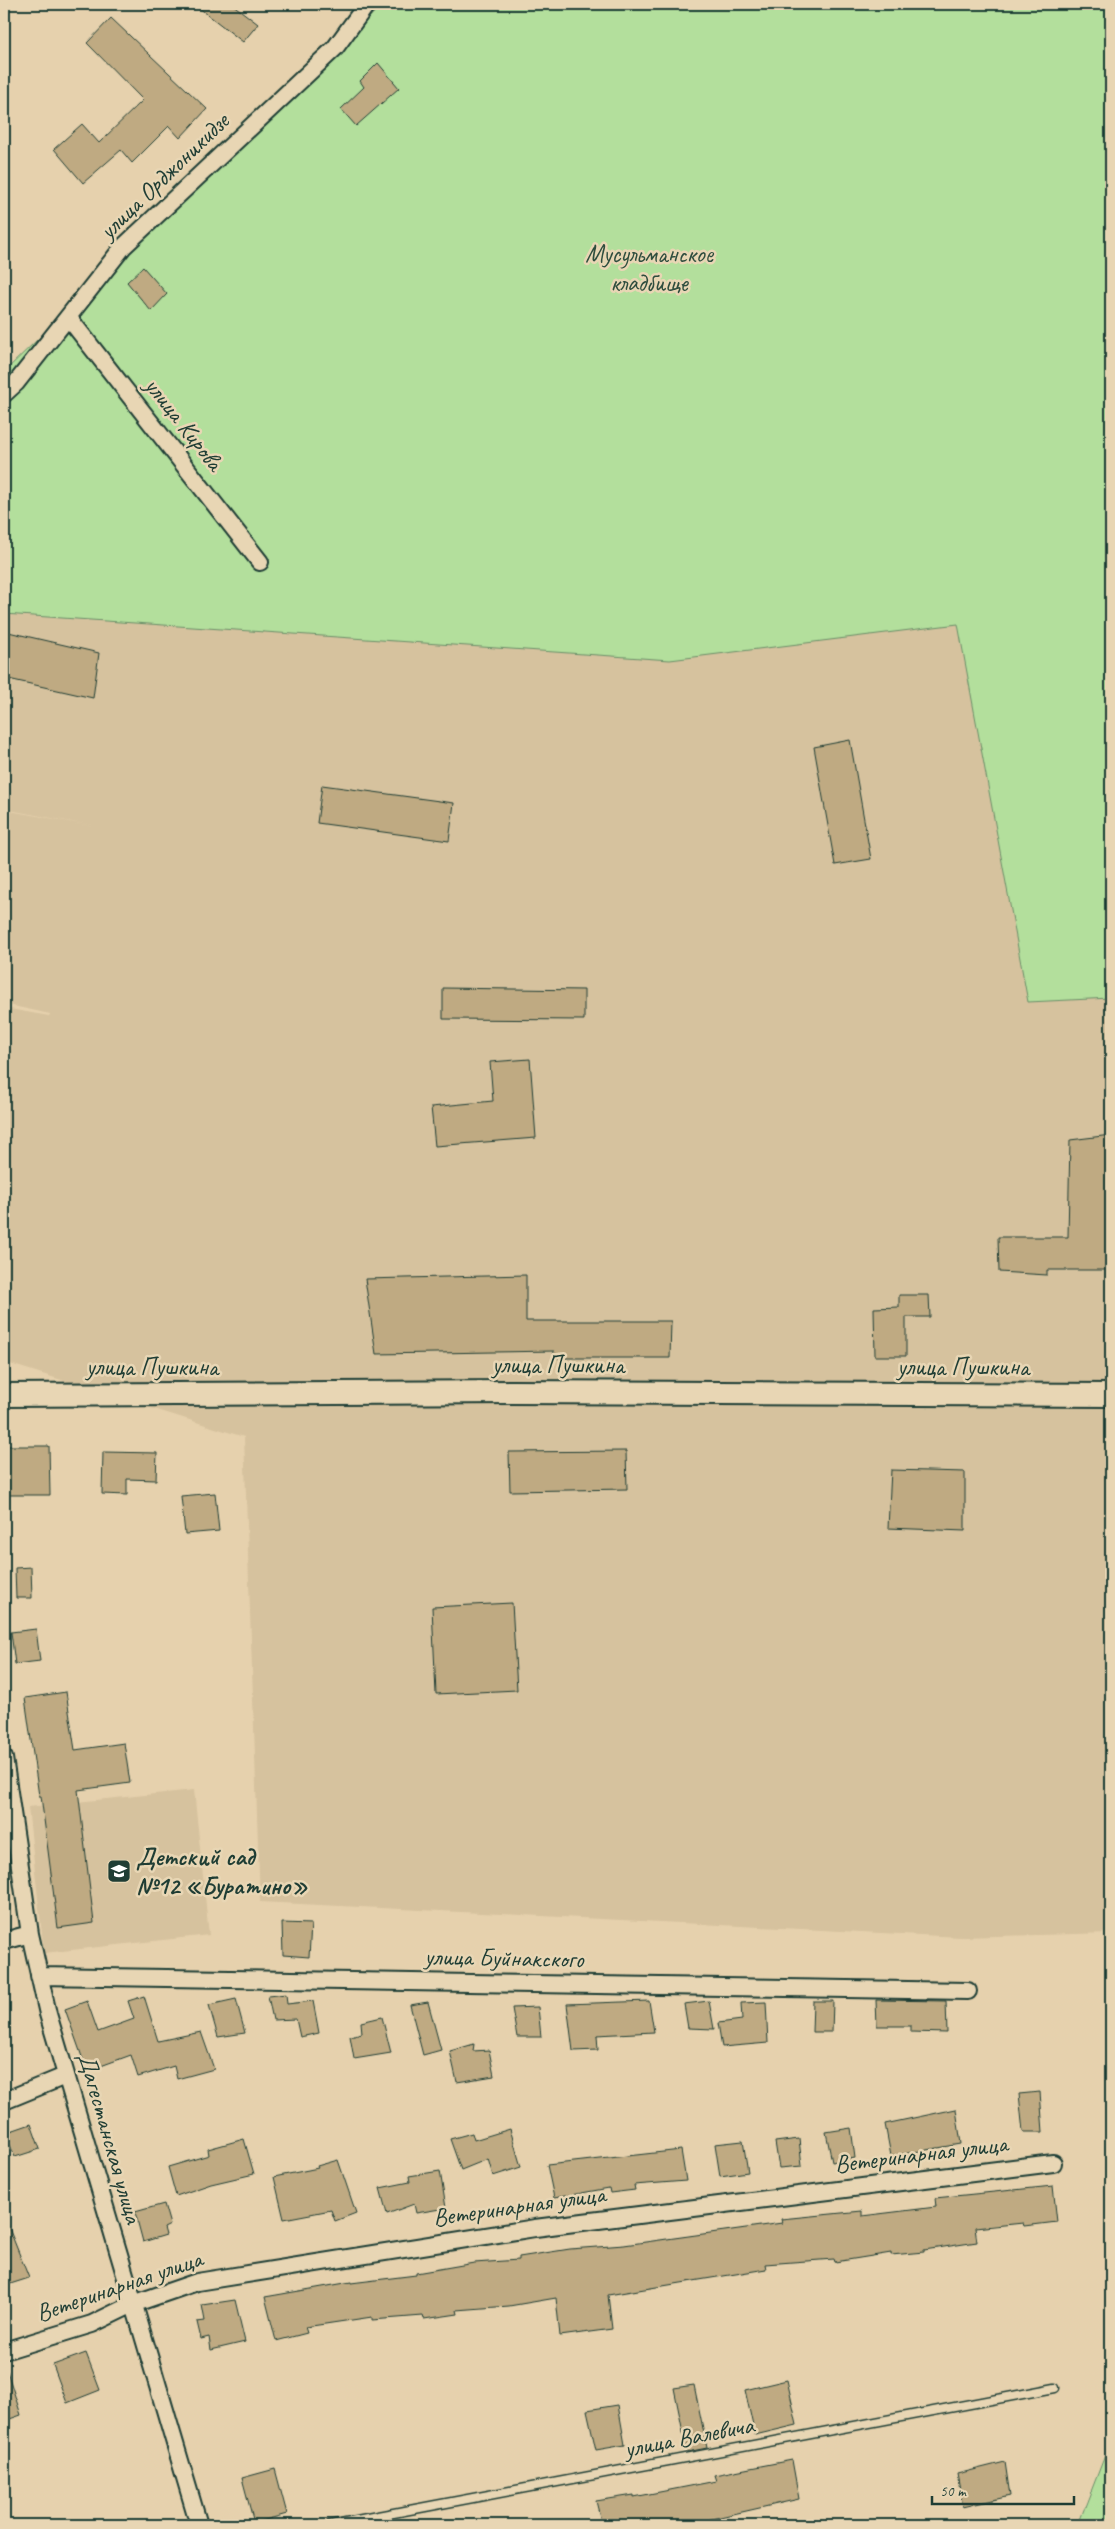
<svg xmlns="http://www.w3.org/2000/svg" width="1115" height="2529" font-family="Caveat,sans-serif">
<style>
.built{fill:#d6c29e}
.green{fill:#b3df9c;stroke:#698e68}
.building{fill:#bfaa82;stroke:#1f3d34}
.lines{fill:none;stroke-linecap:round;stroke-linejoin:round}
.lane-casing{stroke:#1f3d34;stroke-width:11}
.street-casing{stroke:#1f3d34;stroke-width:20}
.secondary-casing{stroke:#1f3d34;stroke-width:26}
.lane{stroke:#e8d6b4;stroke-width:8}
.street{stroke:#e8d6b4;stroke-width:16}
.secondary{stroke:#e8d6b4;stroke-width:22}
.labels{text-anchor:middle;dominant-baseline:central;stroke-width:5;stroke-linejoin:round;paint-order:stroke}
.street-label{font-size:25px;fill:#1f3d34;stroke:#e8d6b4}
.park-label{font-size:25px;fill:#2e4d3e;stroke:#e8d6b4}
.poi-label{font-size:25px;font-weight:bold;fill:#1f3d34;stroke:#e8d6b4;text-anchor:start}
</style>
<rect width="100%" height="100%" fill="#e6d1ad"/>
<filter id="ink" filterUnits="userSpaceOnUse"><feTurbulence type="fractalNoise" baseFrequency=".02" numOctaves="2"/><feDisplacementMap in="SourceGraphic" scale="10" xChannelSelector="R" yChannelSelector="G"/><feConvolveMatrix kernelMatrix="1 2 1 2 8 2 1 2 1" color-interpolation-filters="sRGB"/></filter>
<g filter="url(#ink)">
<path class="built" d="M962,596L1111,976V1933L961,1937L260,1902L244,1437L4,1362V1008L49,1016L50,1014L4,1004V810L93,826L4,809V605Z
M194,1790L209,1935L44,1953L28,1807Z"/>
<path class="green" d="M383,4H1111V998L1028,1002L958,624L670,660L4,614V372Z
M1111,2440V2525H1078Z"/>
<path class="building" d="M194,4H232L258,24L243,42Z
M111,18L207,109L180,138L169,126L132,163L121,150L83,183L54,149L82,124L99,143L143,100L87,43Z
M378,63L399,88L356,126L341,109L364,87L360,81Z
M143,267L167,294L151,311L127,282Z
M4,631L99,653L93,698L4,678Z
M850,740L871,859L835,865L814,747Z
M322,785L454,803L449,841L317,823Z
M443,988L584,990V1020L443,1019Z
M530,1059L536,1138L435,1146L431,1107L493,1101L490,1062Z
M1111,1135V1270H1047V1275L999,1272L998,1237H1068L1070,1140Z
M526,1275V1321H671L670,1358H554V1351L376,1354L365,1279Z
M899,1295H929L930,1317H906V1356H875L874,1308L899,1307Z
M4,1446H49L50,1495H4Z
M626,1451L627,1489L510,1491L509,1452Z
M103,1452L157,1453L156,1480L127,1479V1495L102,1494Z
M891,1470L965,1472V1531L888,1528Z
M215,1493L219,1531L185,1534L181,1496Z
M31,1567L32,1598H16L15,1568Z
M512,1603L517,1690L436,1694L432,1607Z
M36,1629L40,1661L15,1664L11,1632Z
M66,1692L75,1750L124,1743L130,1783L78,1790L94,1923L58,1928L41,1796H39L25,1698Z
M282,1923L311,1924L309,1957L283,1955Z
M286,1994L287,2004L313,2001L319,2033L300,2037L296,2019L273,2020L268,1996Z
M144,1996L158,2041L201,2032L214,2069L177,2079L174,2066L138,2077L131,2055L87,2071L65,2009L87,2001L98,2032L134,2019L128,2001Z
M236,1999L245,2033L218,2037L209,2005Z
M876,2000L946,2001L947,2033L911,2032V2026H877Z
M649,2001L654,2032L597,2035L598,2050L573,2051L567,2004Z
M709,2001L714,2029L688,2028L684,2004Z
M813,2001H833L832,2032H812Z
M428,2002L441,2050L423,2055L410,2005Z
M766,2002L768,2043L722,2047L718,2023L742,2020L741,2003Z
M538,2007L541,2037H517L512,2008Z
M382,2017L391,2053L354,2059L350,2036L362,2033L361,2022Z
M474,2044L473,2051L489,2050L494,2076L457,2082L450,2051Z
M1040,2092L1043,2132H1023L1019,2094Z
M956,2109L961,2144L891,2156L885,2124Z
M31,2124L40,2149L15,2157L5,2133Z
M851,2128L855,2158L832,2162L826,2132Z
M510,2129L521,2167L493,2176L488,2159L461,2170L450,2139L472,2133L474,2140Z
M244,2139L254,2174L211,2184L176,2196L168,2167L209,2155L208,2149Z
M799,2139L802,2166L779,2168L775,2142Z
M743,2141L748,2172L720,2176L715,2144Z
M681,2150L686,2181L634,2185L635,2190L610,2193L609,2188L554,2198L547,2165Z
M338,2160L356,2213L335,2221L331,2210L284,2219L274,2177L318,2168L317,2166Z
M440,2171L446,2208L416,2213L414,2204L387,2214L380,2188L410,2182L409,2176Z
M1053,2186L1057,2222L1024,2226L1023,2223L975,2228L977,2242L924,2250V2252L891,2255V2253L835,2262L834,2259L765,2264L766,2269L608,2295L612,2329L560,2336L556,2298L509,2306L457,2310L458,2314L424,2319L423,2316L372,2320V2317L305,2327L307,2333L276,2341L265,2297L351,2282V2283L416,2275V2273L474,2263L519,2260V2257L570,2249L624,2245L782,2223L781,2219L862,2211V2216L936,2207L935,2198Z
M164,2204L170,2225L164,2228L166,2235L143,2242L135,2212Z
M4,2216L29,2278L4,2286Z
M235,2300L245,2342L211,2350L209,2337L201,2339L197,2322L205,2321L202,2305Z
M86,2353L100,2390L67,2403L53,2365Z
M7,2371L21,2415L4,2421V2372Z
M787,2380L797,2425L755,2435L745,2390Z
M694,2385L707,2448L687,2452L674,2388Z
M618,2405L625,2445L596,2450L587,2410Z
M792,2460L799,2499L685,2525H602L596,2501L634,2495V2497L716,2481L714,2475Z
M1005,2462L1010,2496L963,2507L957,2474Z
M275,2469L287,2514L254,2523L242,2478Z"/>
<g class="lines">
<g class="lane-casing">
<path id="lane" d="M330,2525L1055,2388"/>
</g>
<g class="street-casing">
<path id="street" d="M68,317L260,562
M4,394L16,383L123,247L335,48L367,4
M4,1758L30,1934L48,2014L199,2525
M4,1941L30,1934
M39,1976L968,1991
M4,2101L65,2076
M4,2351L92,2324L133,2304L197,2282L535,2228L1053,2163"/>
</g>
<g class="secondary-casing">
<path id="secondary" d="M4,1395L513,1392L1111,1395"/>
</g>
<use href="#lane" class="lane"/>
<use href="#street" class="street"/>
<use href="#secondary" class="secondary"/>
</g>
</g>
<defs>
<g id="school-square" transform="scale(1.25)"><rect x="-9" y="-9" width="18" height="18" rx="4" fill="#1f3d34" stroke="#e8d6b4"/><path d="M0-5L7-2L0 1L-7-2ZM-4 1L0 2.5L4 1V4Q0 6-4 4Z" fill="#fff"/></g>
</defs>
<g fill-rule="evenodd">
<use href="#school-square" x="119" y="1871"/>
</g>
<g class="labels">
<g class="street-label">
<text transform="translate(164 176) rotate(-44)">улица Орджоникидзе</text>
<text transform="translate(184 424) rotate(52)">улица Кирова</text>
<text x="558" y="1365">улица Пушкина</text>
<text x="152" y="1367">улица Пушкина</text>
<text x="963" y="1367">улица Пушкина</text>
<text transform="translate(504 1958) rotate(1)">улица Буйнакского</text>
<text transform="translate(110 2138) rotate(74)">Дагестанская улица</text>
<text transform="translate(921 2154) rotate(-7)">Ветеринарная улица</text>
<text transform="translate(519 2206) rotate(-8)">Ветеринарная улица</text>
<text transform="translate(119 2286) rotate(-19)">Ветеринарная улица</text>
<text transform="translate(689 2437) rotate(-11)">улица Валевича</text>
</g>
<g class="park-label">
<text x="649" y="254">Мусульманское<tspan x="649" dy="29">кладбище</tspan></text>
</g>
<g class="poi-label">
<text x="136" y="1857">Детский сад<tspan x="136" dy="29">№12 «Буратино»</tspan></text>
</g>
</g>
<rect width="1115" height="2529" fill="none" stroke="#e8d6b4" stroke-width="20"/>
<rect x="10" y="10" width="1095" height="2509" fill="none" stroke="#1f3d34" stroke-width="2" filter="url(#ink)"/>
<path d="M932 2496v8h142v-8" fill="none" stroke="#1f3d34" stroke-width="2.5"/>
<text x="940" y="2496" font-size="15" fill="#1f3d34" stroke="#e8d6b4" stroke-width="4" paint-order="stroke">50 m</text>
</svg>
